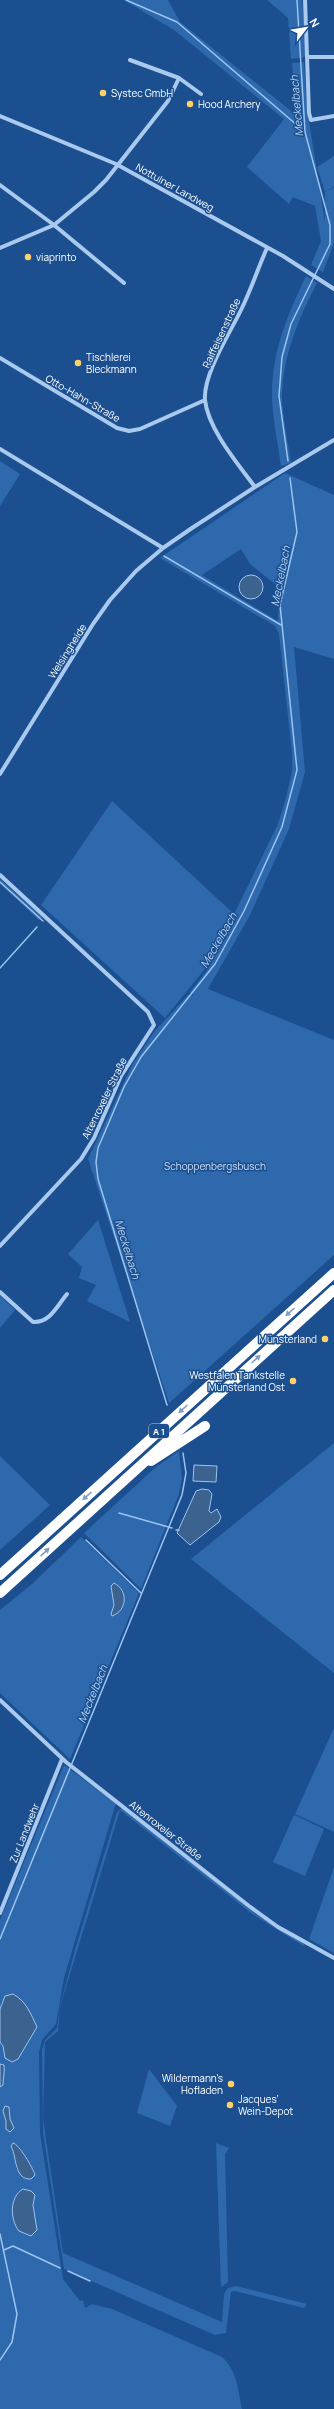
<svg xmlns="http://www.w3.org/2000/svg" width="334" height="2409" font-family="Manrope,sans-serif">
<style>
.green{fill:#2e69ad;fill-rule:evenodd}
.water{fill:#3c6290;stroke:#9cc4f0}
.lines{fill:none;stroke-linecap:round;stroke-linejoin:round}
.stream{stroke:#9cc4f0;stroke-width:1.5}
.minor{stroke:#a9c9ee;stroke-width:4}
.motorway{stroke:#fff;stroke-width:10}
.oneway{fill:#829ec1}
.poi-dot{fill:#ffd166;stroke:#1b4f8f;stroke-width:1.5}
.labels{text-anchor:middle;dominant-baseline:central;stroke-width:3;stroke-linejoin:round;paint-order:stroke}
.shield{fill:#1b4f8f;stroke:#bbcadd;stroke-width:1}
.shield-label{font-size:9px;font-weight:bold;fill:#fff}
.poi-label{font-size:10px;fill:#fff;stroke:#1b4f8f;text-anchor:start}
.street-label{font-size:10px;fill:#fff;stroke:#1b4f8f}
.park-label{font-size:10px;fill:#cfe3fa;stroke:#1b4f8f}
.water-label{font-size:11px;font-style:italic;fill:#b5d3f5;stroke:#1b4f8f}
</style>
<rect width="100%" height="100%" fill="#1b4f8f"/>
<path class="green" d="M124,0H168L180,22L296,115L292,63L304,62L307,109L325,222V192L334,187V243L323,272L311,265L321,241L315,206L293,197L289,204L247,167L284,119L174,30Z
M267,0H302L307,57L291,59L288,18Z
M334,156V186L325,192L317,167Z
M306,276L317,283C298,320 282,357 282,399C283,420 288,442 291,463L281,466C278,444 273,421 272,399C271,353 287,316 306,276Z
M0,461L20,474L0,506Z
M285,473L334,495V659L294,647L305,772L289,829L250,915L208,989L334,1040V1255L169,1403L88,1159L132,1065L154,1032L188,995L194,996L190,992L206,972L278,824L286,798L292,771V753L279,634L275,626L160,558ZM241,549L250,564L280,588L278,621L202,575Z
M112,801L233,913L204,970L165,1018L41,905Z
M0,879L42,917L39,920L0,884Z
M98,1220L130,1322L87,1301L96,1285L79,1278L82,1267L68,1254Z
M0,1295L15,1310L0,1328Z
M334,1443V1673L191,1559Z
M179,1451L182,1479L179,1494L141,1589L84,1533L156,1467Z
M0,1456L50,1505L0,1550Z
M81,1537L139,1593L70,1759L0,1693V1610L32,1584Z
M334,1728V1832L295,1814Z
M64,1765L116,1803L64,1978L56,2024L42,2040L39,2052L40,2133L63,2279L80,2301L83,2300L85,2308L92,2304L112,2309L222,2357C237,2370 238,2390 242,2409H0V2087L3,2085V2076L5,2070L0,2064V2042L3,2046L6,2058L2,2000L0,2009V1920ZM9,2107L10,2119L14,2128L6,2129ZM19,2146L33,2170L16,2169V2156ZM31,2191L35,2195L33,2205L37,2230L31,2236Z
M122,1808L255,1913L304,1944L305,1947L251,1913L120,1810L60,2007L58,2031L45,2042L43,2119L63,2253L222,2322L224,2294L228,2288L236,2286L307,2304L304,2308L235,2291L231,2292L226,2333L215,2335L64,2269L43,2133L42,2050L45,2040L57,2028L60,2006L75,1950L117,1812Z
M294,1815L324,1829L305,1876L273,1862Z
M334,1867V1953L309,1939Z
M149,2069L177,2106L170,2126L137,2113Z
M216,2143L229,2148L225,2154L228,2282L221,2287Z"/>
<path class="water" d="M239 587a12 12 0 1 1 24 0a12 12 0 1 1-24 0Z
M194,1465L217,1466L216,1482L193,1481Z
M202,1489L209,1490L212,1494L209,1511L211,1513L217,1509L221,1517L219,1522L190,1545L177,1533L196,1491Z
M114,1583C128,1590 128,1610 112,1616L111,1614L114,1605L111,1586Z
M13,1994C26,2001 31,2014 37,2027L18,2059L12,2062L5,2058L3,2046L0,2042V2009L5,1996Z
M0,2064L4,2065C5,2072 3,2078 3,2085L0,2087Z
M5,2106L9,2107L10,2119L14,2128L10,2132L6,2129V2121L3,2111Z
M13,2143C19,2144 33,2168 35,2175L31,2179C14,2180 17,2157 11,2146Z
M23,2189L31,2191L35,2195L33,2205L37,2230L31,2236L19,2231C10,2220 9,2197 23,2189Z"/>
<g class="lines">
<path class="stream" d="M126,0L177,22L305,132
M288,461L279,396L282,357L291,324L330,244V225L305,132L297,0
M164,556L281,625
M0,882L43,921
M0,968L37,927
M167,1405L98,1179L96,1162L98,1148L124,1087L141,1057L215,964L244,911L282,827L297,770L280,605L297,532L290,478
M119,1513L172,1528
M176,1530H179
M86,1540L141,1593
M0,1939L182,1495L186,1473L183,1453
M0,2234L17,2314L12,2342L0,2360
M4,2250L13,2246L60,2268
M68,2271L90,2281"/>
<path class="minor" d="M305,0L309,113L311,120L334,116
M307,57H334
M130,60L179,78L201,94
M0,116L116,164L283,256L334,289
M0,185L54,225L124,283
M0,248L54,225L94,192L106,180L168,101L179,78
M0,358L117,428L129,431L140,429L205,400
M0,449L163,548
M255,487C238,464 208,429 205,400C203,374 230,333 241,310C251,290 258,268 267,248
M0,774L93,624L110,600L136,571L163,548L192,528L255,487L334,440
M0,875L148,1012L154,1025L121,1076L94,1138L81,1159L0,1246
M0,1292L33,1322C50,1323 57,1306 67,1294
M0,1700L66,1762L249,1906L278,1927L334,1958
M0,1913L62,1759"/>
<path class="motorway" d="M151,1461L205,1426
M0,1575L334,1273
M0,1593L334,1290"/>
</g>
<defs><path id="oneway-solid" d="M-6-.8H1V-3.2L6.5 0L1 3.2V.8H-6Z"/></defs>
<g class="oneway">
<use href="#oneway-solid" transform="translate(290 1312) rotate(138)"/>
<use href="#oneway-solid" transform="translate(256 1359) rotate(-42)"/>
<use href="#oneway-solid" transform="translate(183 1409) rotate(138)"/>
<use href="#oneway-solid" transform="translate(87 1496) rotate(138)"/>
<use href="#oneway-solid" transform="translate(45 1552) rotate(-43)"/>
</g>
<g class="poi-dot">
<circle cx="103" cy="93" r="4"/>
<circle cx="190" cy="104" r="4"/>
<circle cx="28" cy="257" r="4"/>
<circle cx="78" cy="363" r="4"/>
<circle cx="325" cy="1339" r="4"/>
<circle cx="293" cy="1381" r="4"/>
<circle cx="231" cy="2084" r="4"/>
<circle cx="230" cy="2105" r="4"/>
</g>
<g class="labels">
<rect class="shield" x="149" y="1424" width="20" height="14" rx="3"/>
<g class="shield-label">
<text x="159" y="1431">A 1</text>
</g>
<g class="poi-label">
<text x="111" y="93">Systec GmbH</text>
<text x="198" y="104">Hood Archery</text>
<text x="36" y="257">viaprinto</text>
<text x="86" y="357">Tischlerei<tspan x="86" dy="12">Bleckmann</tspan></text>
<text x="317" y="1339" text-anchor="end">Münsterland</text>
<text x="285" y="1375" text-anchor="end">Westfalen Tankstelle<tspan x="285" dy="12">Münsterland Ost</tspan></text>
<text x="223" y="2078" text-anchor="end">Wildermann's<tspan x="223" dy="12">Hofladen</tspan></text>
<text x="238" y="2099">Jacques’<tspan x="238" dy="12">Wein-Depot</tspan></text>
</g>
<g class="street-label">
<text transform="translate(175 187) rotate(29)">Nottulner Landweg</text>
<text transform="translate(221 333) rotate(-65)">Raiffeisenstraße</text>
<text transform="translate(83 398) rotate(30)">Otto-Hahn-Straße</text>
<text transform="translate(67 651) rotate(-58)">Welsingheide</text>
<text transform="translate(104 1098) rotate(-64)">Altenroxeler Straße</text>
<text transform="translate(166 1830) rotate(38)">Altenroxeler Straße</text>
<text transform="translate(24 1833) rotate(-68)">Zur Landwehr</text>
</g>
<g class="park-label">
<text x="215" y="1166">Schoppenbergsbusch</text>
</g>
<g class="water-label">
<text transform="translate(296 106) rotate(-95)">Meckelbach</text>
<text transform="translate(280 576) rotate(-79)">Meckelbach</text>
<text transform="translate(218 940) rotate(-60)">Meckelbach</text>
<text transform="translate(128 1249) rotate(73)">Meckelbach</text>
<text transform="translate(92 1694) rotate(-68)">Meckelbach</text>
</g>
</g>
<g transform="translate(306 28) rotate(59)" stroke="#1b4f8f" stroke-width="3" paint-order="stroke">
<path d="M0-3L7 15L0 10L-7 15Z" fill="#ffffff"/>
<text y="-6" font-size="11" font-weight="bold" text-anchor="middle" fill="#ffffff">N</text>
</g>
</svg>
